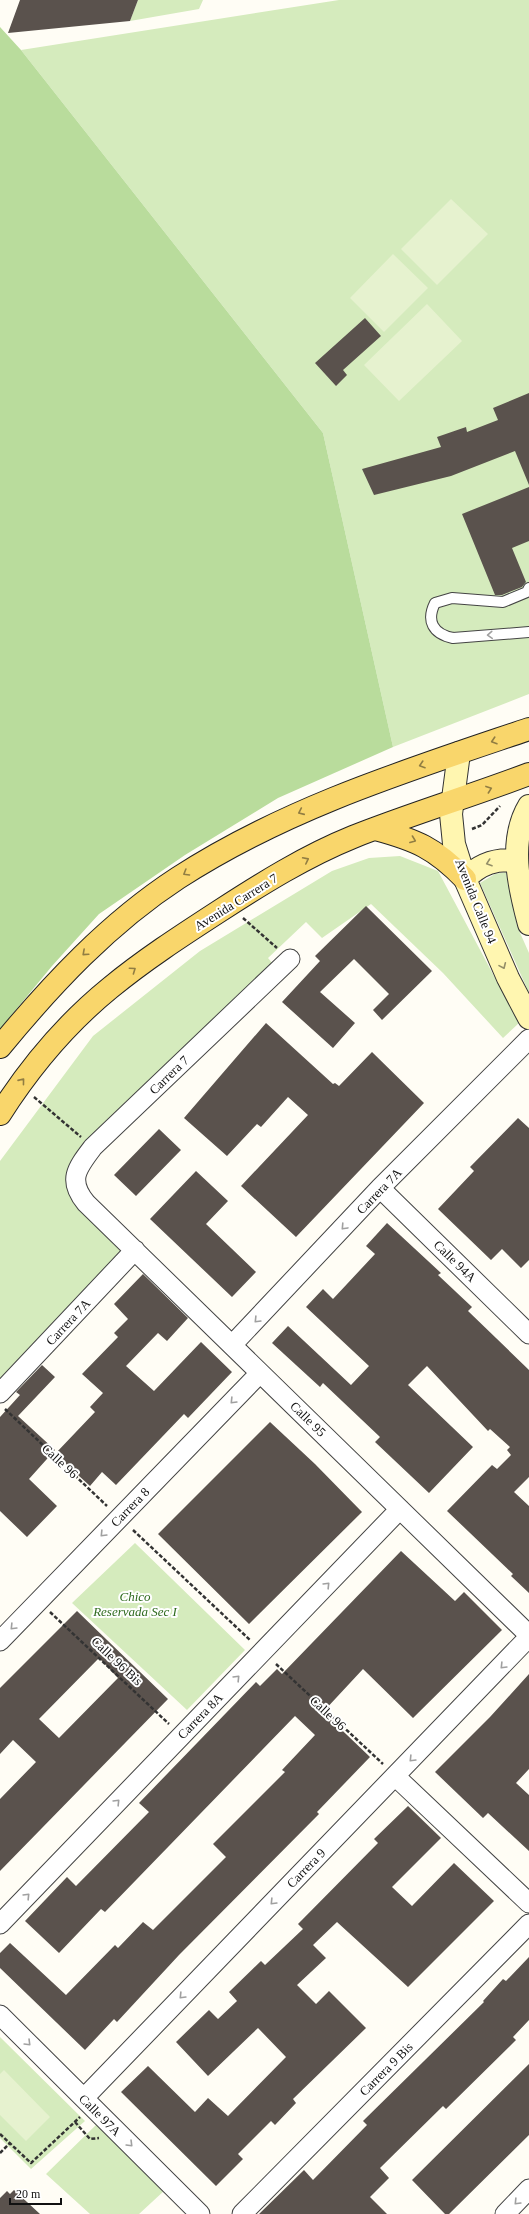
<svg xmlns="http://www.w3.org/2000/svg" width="529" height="2214" font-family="Georgia,serif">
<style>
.green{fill:#d5ebbd}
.forest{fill:#b9dc9c}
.pitch{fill:#e6f2cf}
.building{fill:#5a524d;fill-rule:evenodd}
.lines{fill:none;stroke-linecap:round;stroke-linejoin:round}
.service-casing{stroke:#444;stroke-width:12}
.minor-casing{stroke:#444;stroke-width:21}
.secondary-casing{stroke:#333;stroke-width:24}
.primary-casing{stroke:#222;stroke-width:24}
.path{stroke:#333;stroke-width:2.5;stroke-dasharray:4 2;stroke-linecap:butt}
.service{stroke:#fff;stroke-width:10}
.minor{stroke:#fff;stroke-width:19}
.secondary{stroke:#fff6b0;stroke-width:22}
.primary{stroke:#f9d66b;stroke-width:22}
.oneway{stroke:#a0a0a0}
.oneway2{stroke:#917d42}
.oneway3{stroke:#948f68}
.labels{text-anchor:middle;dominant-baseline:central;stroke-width:4;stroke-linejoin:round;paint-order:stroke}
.street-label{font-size:13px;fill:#111;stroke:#fff}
.park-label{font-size:13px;font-style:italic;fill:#2f6b1f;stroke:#fff}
</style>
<rect width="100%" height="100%" fill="#fffdf5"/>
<path class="green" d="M138,0H203L199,9L130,21Z
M339,0H529V694L393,747L323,433L21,50Z
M400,856L438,871L519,1023L503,1038L443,973L371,904L322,938L306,922L268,958L278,970L93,1147L75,1183L135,1250L0,1393V1161L93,1036L200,951L332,871L369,858Z
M506,872L517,926L529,953V993L480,883L495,874Z
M135,1543L245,1650L187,1710L72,1603Z
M0,2037L85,2121L31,2169L0,2138Z
M97,2124L165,2190L139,2214H90L46,2174Z"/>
<path class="forest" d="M0,27L21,50L323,433L393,747L278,798L185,855L99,914L52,966L0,1029Z"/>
<path class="pitch" d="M451,199L488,234L437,285L401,249Z
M393,254L428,288L384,332L350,298Z
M427,304L462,341L399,401L364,365Z
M4,2070L50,2117L26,2141L0,2115V2074Z"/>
<path class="building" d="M20,0H138L130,21L8,33Z
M365,318L381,336L343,370L347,375L336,386L315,363Z
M529,393V485L515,451L451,476L374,495L362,469L441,447L437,437L466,427L467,432L498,420L493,408Z
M529,487V541L512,548L526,582L522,587L502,595H495L462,514Z
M366,906L432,971L382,1020L373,1010L389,994L354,959L320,992L355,1023L333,1048L282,1002L320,961L315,956Z
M266,1023L333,1084L335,1083L339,1086L372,1052L424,1103L296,1237L241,1186L308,1115L288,1097L261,1127L257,1124L227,1156L184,1118Z
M518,1118L529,1128V1260L521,1268L502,1249L491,1260L438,1209L474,1171L470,1167Z
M159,1129L181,1150L136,1196L114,1175Z
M196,1171L228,1201L206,1224L256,1272L232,1297L150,1219Z
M387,1223L441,1273L438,1275L472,1307L468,1311L529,1370V1477L514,1492L529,1506V1593L511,1576L513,1574L447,1511L492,1465L497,1469L511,1455L507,1450L510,1447L490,1429L488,1431L427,1366L408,1385L473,1447L429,1493L375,1442L380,1437L323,1383L320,1387L272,1343L288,1326L351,1385L369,1366L306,1307L323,1289L333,1299L375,1254L366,1246Z
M143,1274L188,1318L167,1341L158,1333L126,1366L154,1391L201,1342L232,1372L188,1418L184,1414L116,1485L102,1472L90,1486L55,1454L95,1412L90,1407L103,1393L82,1374L118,1337L114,1333L128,1319L114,1304Z
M42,1365L55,1377L18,1416L55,1450L29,1479L57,1506L27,1537L0,1511V1417L20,1395L16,1392Z
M270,1422L315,1464L362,1512L249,1624L158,1534Z
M401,1551L455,1601L464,1592L502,1630L413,1718L363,1669L323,1712L370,1757L317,1812L319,1814L179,1955L117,2022L114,2019L85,2050L0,1968V1953L10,1943L66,1995L115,1945L118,1948L143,1922L153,1930L226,1857L213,1844L285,1772L282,1770L315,1735L295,1716L105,1912L101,1909L59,1953L25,1921L67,1877L76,1886L149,1812L139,1803L256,1682L260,1686L277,1669L282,1674Z
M77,1611L168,1699L0,1871V1799L36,1762L13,1740L0,1754V1688ZM99,1658L118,1678L59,1738L39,1719Z
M529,1674V1769L516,1783L529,1795V1851L488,1813L483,1818L435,1772L490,1717Z
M408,1806L441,1838L392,1887L412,1906L454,1863L494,1901L408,1987L337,1922L313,1945L326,1958L297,1985L316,2004L329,1991L366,2028L293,2099L296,2103L275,2125L271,2121L238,2154L243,2159L216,2186L121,2092L148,2066L195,2112L208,2098L228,2116L286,2057L258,2028L208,2076L176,2042L209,2010L218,2019L237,2001L229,1992L261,1961L265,1965L303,1929L298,1924L378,1843L374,1839Z
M529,1957V2020L513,2037L516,2040L446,2109L443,2106L380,2168L389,2178L370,2197L387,2214H259L304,2170L313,2180L367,2125L363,2121L484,2002L483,2001L503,1979L506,1981Z
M529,2064V2135L449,2214H445L412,2180Z
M14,2190L40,2214H0V2198L7,2191L10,2194Z"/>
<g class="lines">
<g class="service-casing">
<path id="service" d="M529,588L527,592L503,602L452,598L435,603C426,621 433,634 453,638L529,632"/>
</g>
<g class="minor-casing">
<path id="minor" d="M290,959L93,1147C77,1168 67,1180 86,1203L529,1635
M380,1188L529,1334
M232,1345L380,1188L529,1039
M0,1393L135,1250
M0,1641L260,1373
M395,1776L529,1903
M0,1924L400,1509
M0,2015L200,2214
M84,2098L529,1637
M242,2214L529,1924
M505,2214L529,2189"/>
</g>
<g class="secondary-casing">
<path id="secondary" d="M459,753L451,814L454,844L465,879L508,978L529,1018
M529,806C508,841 519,887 529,924
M465,879C480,864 496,858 517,861"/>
</g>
<g class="primary-casing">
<path id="primary" d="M375,829C416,840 435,848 465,879
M0,1047C52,984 109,923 178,878C286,808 408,770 529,729
M0,1114C30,1067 67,1023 110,988C144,960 181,936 218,912C261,884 306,856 353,837C411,814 471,796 529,774"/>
</g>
<path class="path" d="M472,829L482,825L500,806
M243,918L277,948
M34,1097L81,1137
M5,1409L107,1506
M133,1530L250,1640
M50,1612L169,1724
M276,1664L383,1764
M75,2122L90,2139L99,2138
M0,2134L31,2163L80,2117
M0,2153L10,2143"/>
<use href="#service" class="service"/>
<use href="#minor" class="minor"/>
<use href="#secondary" class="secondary"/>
<use href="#primary" class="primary"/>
</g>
<defs><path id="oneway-chevron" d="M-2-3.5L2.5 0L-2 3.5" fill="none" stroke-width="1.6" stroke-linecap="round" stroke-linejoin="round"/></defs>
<g class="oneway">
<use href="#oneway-chevron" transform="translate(490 635) rotate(176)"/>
<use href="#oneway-chevron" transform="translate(344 1227) rotate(133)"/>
<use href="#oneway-chevron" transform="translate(257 1320) rotate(134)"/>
<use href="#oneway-chevron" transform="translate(233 1401) rotate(134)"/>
<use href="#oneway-chevron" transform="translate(103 1534) rotate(134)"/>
<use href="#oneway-chevron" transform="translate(327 1585) rotate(-46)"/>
<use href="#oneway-chevron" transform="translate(13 1627) rotate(134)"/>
<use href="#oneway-chevron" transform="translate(503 1666) rotate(134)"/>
<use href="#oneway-chevron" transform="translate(237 1678) rotate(-46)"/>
<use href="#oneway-chevron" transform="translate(412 1759) rotate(134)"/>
<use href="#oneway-chevron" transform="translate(117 1802) rotate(-46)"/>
<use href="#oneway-chevron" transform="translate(27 1896) rotate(-46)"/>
<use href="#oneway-chevron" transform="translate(273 1902) rotate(134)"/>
<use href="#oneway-chevron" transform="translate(182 1996) rotate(134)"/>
<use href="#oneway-chevron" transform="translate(28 2043) rotate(45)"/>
<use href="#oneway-chevron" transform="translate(130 2144) rotate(45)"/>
<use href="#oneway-chevron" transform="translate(517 2202) rotate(134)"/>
</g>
<g class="oneway2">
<use href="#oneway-chevron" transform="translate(494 741) rotate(162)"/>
<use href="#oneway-chevron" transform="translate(422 765) rotate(162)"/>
<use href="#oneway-chevron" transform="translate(489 789) rotate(-20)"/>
<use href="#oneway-chevron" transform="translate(301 812) rotate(156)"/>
<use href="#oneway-chevron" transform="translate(413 840) rotate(21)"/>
<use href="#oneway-chevron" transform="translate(306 860) rotate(-27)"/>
<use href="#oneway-chevron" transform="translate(186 873) rotate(149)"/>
<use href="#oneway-chevron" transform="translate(85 953) rotate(138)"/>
<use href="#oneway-chevron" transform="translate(133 970) rotate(-35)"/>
<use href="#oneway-chevron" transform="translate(22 1081) rotate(-51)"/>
</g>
<g class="oneway3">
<use href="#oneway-chevron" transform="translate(489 863) rotate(161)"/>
<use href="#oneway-chevron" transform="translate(503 966) rotate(66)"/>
</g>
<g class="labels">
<g class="street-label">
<text transform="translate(476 901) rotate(68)">Avenida Calle 94</text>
<text transform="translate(236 902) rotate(-32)">Avenida Carrera 7</text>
<text transform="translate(169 1075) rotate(-44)">Carrera 7</text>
<text transform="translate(379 1191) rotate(-46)">Carrera 7A</text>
<text transform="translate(455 1261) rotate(44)">Calle 94A</text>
<text transform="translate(68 1322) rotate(-47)">Carrera 7A</text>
<text transform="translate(308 1419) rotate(44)">Calle 95</text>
<text transform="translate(60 1461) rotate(43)">Calle 96</text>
<text transform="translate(130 1507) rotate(-46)">Carrera 8</text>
<text transform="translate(117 1661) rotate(43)">Calle 96 Bis</text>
<text transform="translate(328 1713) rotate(43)">Calle 96</text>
<text transform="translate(200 1716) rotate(-46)">Carrera 8A</text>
<text transform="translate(306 1868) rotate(-46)">Carrera 9</text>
<text transform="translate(386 2069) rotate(-45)">Carrera 9 Bis</text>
<text transform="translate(100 2115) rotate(45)">Calle 97A</text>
</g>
<g class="park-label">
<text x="135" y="1596">Chico<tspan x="135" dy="15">Reservada Sec I</tspan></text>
</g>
</g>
<path d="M10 2198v6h51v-6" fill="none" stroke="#111111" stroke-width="2"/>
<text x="16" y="2198" font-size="12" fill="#111111" stroke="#ffffff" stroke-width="3" paint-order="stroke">20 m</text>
</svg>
